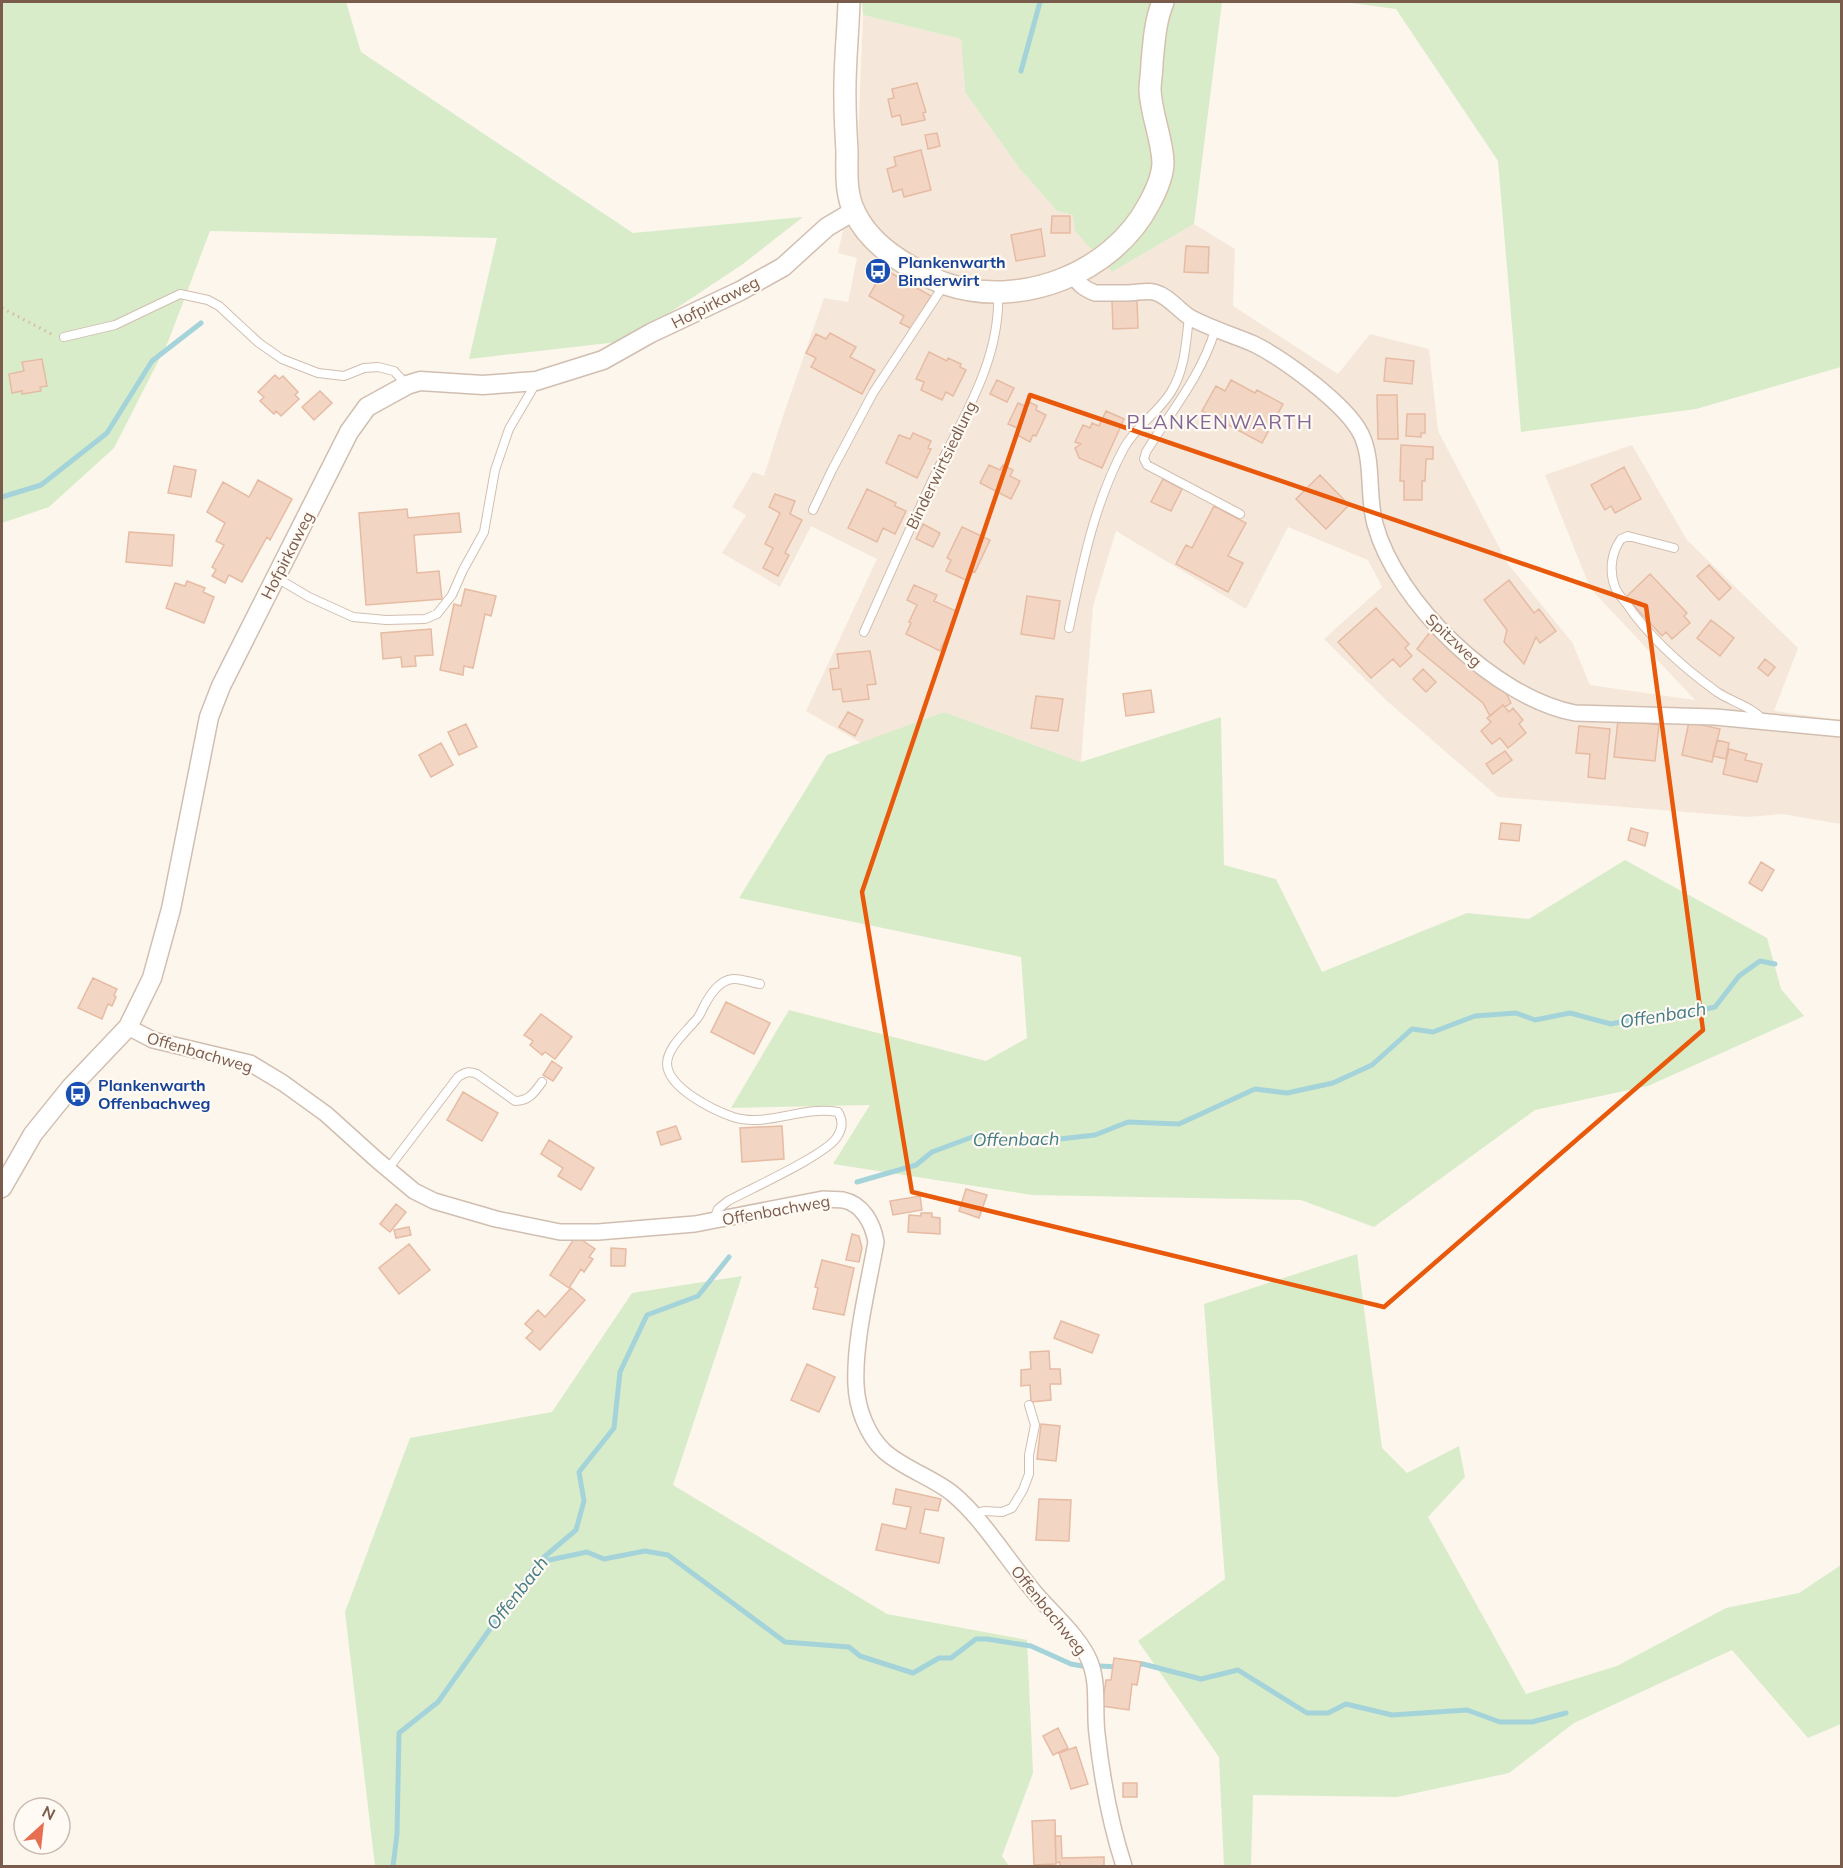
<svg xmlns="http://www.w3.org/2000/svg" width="1843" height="1868" font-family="Mulish,sans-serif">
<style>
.residential{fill:#f5e8da}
.green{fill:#d8ecc9}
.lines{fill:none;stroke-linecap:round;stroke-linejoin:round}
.stream{stroke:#a5d3da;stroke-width:5}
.building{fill:#f3d5c3;stroke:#e6bba3;stroke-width:1.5}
.service-casing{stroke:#d1beb0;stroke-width:10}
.minor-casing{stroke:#d1beb0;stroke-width:18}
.tertiary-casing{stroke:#d1beb0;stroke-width:21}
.secondary-casing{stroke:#d6c0b0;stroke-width:24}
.path{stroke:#d9b8a5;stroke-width:3;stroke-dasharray:1.5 4.5;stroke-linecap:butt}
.service{stroke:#fff;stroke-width:8}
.minor{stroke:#fff;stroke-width:15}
.tertiary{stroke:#fff;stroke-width:18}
.secondary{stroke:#fff;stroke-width:21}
.marked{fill:none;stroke:#e8590c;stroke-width:4.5;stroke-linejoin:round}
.labels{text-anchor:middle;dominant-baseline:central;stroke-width:4.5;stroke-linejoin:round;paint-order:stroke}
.transit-label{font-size:16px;font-weight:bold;fill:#164399;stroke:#fffaf3;text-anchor:start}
.street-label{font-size:16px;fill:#7a5c4d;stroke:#fffaf3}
.water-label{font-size:18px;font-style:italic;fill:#437c86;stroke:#fffaf3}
.quarter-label{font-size:20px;letter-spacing:1.5px;fill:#846695;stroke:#fffaf3}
</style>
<rect width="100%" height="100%" fill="#fdf6ec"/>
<path class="residential" d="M863,15L961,39L965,92L1020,169L1057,211L1073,215L1112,272L1194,224L1235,249L1233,306L1338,374L1370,334L1429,349L1438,431L1508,564L1572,642L1590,685L1695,700L1590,588L1545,475L1632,445L1687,540L1798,648L1774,711L1841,720V824L1782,814L1748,817L1498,797L1387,701L1324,639L1382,587L1368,560L1288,527L1246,609L1116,531L1093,606L1081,762L944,712L861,743L806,711L877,559L811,526L780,587L722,553L746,515L732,507L753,472L764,476L781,422L824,298L848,302L857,258L838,253L857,166Z"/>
<path class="green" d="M2,2H346L361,52L633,233L803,217L743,264L627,341L469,359L497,238L210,231L168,342L114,448L49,507L2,523Z
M862,2H1222L1194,224L1112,272L1075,231L1073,215L1057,211L1020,169L965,92L961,39L863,15Z
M1344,2H1841V367L1696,409L1521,432L1498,161L1396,9Z
M944,712L1081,762L1221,717L1224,865L1276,879L1322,972L1467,913L1529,919L1625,860L1767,938L1781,989L1804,1016L1648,1086L1535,1110L1374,1227L1301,1200L1032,1195L833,1164L870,1105L731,1108L789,1010L986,1061L1027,1038L1021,957L739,898L827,755Z
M1357,1254L1382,1448L1407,1473L1459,1446L1465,1477L1428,1517L1526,1694L1617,1666L1726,1608L1799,1593L1841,1565V1724L1808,1738L1732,1650L1574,1723L1509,1773L1397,1797L1253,1795L1251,1866H1224L1219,1757L1138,1641L1225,1579L1204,1304Z
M742,1276L673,1485L887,1614L1027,1640L1033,1773L1002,1856L1009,1866H375L345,1612L410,1438L552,1412L632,1293Z"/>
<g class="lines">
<path class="stream" d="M1021,71L1040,2
M2,497L41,485L107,433L152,361L201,323
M857,1182L916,1165L932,1152L975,1136L1042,1141L1095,1135L1128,1122L1179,1124L1255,1089L1287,1093L1333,1083L1372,1065L1412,1029L1433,1032L1475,1016L1516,1013L1535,1020L1570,1013L1611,1024L1671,1011L1689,1013L1715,1007L1739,976L1760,961L1775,964
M540,1562L587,1552L604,1559L645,1551L668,1555L785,1642L849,1647L860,1656L913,1673L939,1658H951L976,1639H987L1031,1646L1071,1664L1082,1666
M1134,1665L1143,1664L1201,1679L1238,1670L1307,1713H1328L1346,1704L1392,1715L1467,1710L1500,1722H1532L1566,1713
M1100,1666L1118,1667
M393,1866L397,1834L399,1733L438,1702L537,1563L576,1530L584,1501L579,1472L614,1428L620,1372L647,1315L698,1296L729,1257"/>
</g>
<path class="building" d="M917,83L926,112L923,113L925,120L902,125L900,115L892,117L888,99L894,98L892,89Z
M937,133L940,146L928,149L925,135Z
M921,150L931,190L904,197L902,189L893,192L887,169L896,166L894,157Z
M1052,216H1070V233H1051Z
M1041,229L1045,256L1016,261L1011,235Z
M1186,246L1209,247L1208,273L1184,272Z
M884,269L931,296L912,329L900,323L904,316L869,296Z
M1137,300L1138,328L1113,329L1112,301Z
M830,333L856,347L850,357L875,370L862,394L811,367L816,358L806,353L816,334L826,339Z
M929,352L947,361L948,358L961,364L960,367L966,370L953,396L946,392L942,400L921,390L924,382L916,379Z
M1386,358L1414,361L1412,384L1384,381Z
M42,359L47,386L40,387L41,391L22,394V391L12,393L9,374L24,371L22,362Z
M275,375L279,379L283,376L298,392L295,395L299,399L281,416L276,411L274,414L260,401L264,397L258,392Z
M997,380L1014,388L1007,402L990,394Z
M1231,380L1255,393L1257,390L1283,404L1262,443L1202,411L1216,386L1225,391Z
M320,391L332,403L314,420L302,407Z
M1377,395H1397L1398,439H1378Z
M1027,401L1037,406L1036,410L1046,415L1036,436L1033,435L1030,442L1017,435L1020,429L1008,424L1018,403L1025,406Z
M1106,411L1124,419L1102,468L1079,458L1075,448L1081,444L1075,442L1083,425L1090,428L1092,423L1099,426Z
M1407,414H1425V433H1421V437L1406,436Z
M913,433L931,441L928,448L931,449L917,478L886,463L899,435L910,439Z
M1401,445L1433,447V459H1426L1425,481H1422V500H1404V481H1400Z
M989,465L1000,470L1003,465L1013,470L1010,476L1020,481L1011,499L980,483Z
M174,466L196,470L191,497L168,493Z
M1624,467L1641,499L1615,513L1611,506L1605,510L1591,485Z
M1320,475L1349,505L1326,529L1296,499Z
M1163,479L1182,489L1171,511L1151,502Z
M258,480L292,499L270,540L267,537L242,582L229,575L225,583L212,576L216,570L212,567L224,545L216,541L225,523L207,512L223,482L249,497Z
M867,489L896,503L895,506L906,511L895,534L883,528L877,542L848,528Z
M775,494L795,501L790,514L802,520L785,553L789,555L778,576L763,568L773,548L765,544L780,513L769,507Z
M1214,506L1246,523L1228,556L1243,563L1228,592L1176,564L1186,545L1192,548Z
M407,509L408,518L459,513L461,532L414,535L417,573L439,571L442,599L366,605L359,513Z
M923,524L940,533L933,547L916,539Z
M962,527L990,540L975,572L973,571L968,581L946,571L951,560L947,558Z
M129,532L174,535L172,566L126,562Z
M1709,565L1731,588L1719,600L1697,576Z
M1650,574L1687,613L1684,616L1690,623L1672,639L1666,632L1662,636L1626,597Z
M1509,580L1534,613L1539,609L1556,631L1540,643L1536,637L1524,664L1504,642L1507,630L1484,600Z
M187,581L205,588L203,592L214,597L204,623L166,608L175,583L185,586Z
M914,585L937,595L934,601L958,612L940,651L906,634L911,623L909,622L917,605L907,600Z
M465,589L496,596L491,616L485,614L473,668L464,666L463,675L440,670L454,604L461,606Z
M1027,596L1060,601L1054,639L1021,634Z
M1376,608L1409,644L1405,648L1412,656L1400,667L1393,659L1371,678L1338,642Z
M1711,620L1734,638L1720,656L1697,638Z
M431,629L433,655L415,656L416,666L402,667L401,657L383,659L381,633Z
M1430,632L1505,691L1511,703L1505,707L1503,705L1490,716L1483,703L1417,649Z
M870,651L876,684L867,685L869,699L843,702L841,689L833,690L830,669L839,668L837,654Z
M1765,659L1775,667L1768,676L1758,668Z
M1423,669L1436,682L1426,692L1413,679Z
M1151,690L1154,712L1126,716L1123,694Z
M1036,696L1063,699L1058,731L1031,728Z
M1503,705L1509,712L1513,708L1523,720L1519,724L1526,733L1508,748L1500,738L1492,744L1481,731L1491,722L1487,718Z
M848,712L863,720L855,736L839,727Z
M1618,720L1659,725L1655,761L1614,757Z
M1689,722L1720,729L1712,762L1682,755Z
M466,724L477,747L459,755L448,732Z
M1579,726L1610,729L1605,779L1588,777L1590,754L1576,753Z
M1717,740L1729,743L1726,759L1713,756Z
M441,743L453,765L431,777L419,755Z
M1729,749L1747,754L1745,760L1762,764L1757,782L1723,774Z
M1505,751L1512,760L1493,774L1486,764Z
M1501,823L1521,825L1519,841L1499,839Z
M1631,828L1648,833L1645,846L1628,840Z
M1761,862L1774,870L1762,891L1749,883Z
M93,978L117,989L114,995L116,997L112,1006L108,1004L102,1019L78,1008Z
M726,1002L770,1023L754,1054L711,1032Z
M541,1014L572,1037L555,1059L545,1052L542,1055L530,1045L533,1041L524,1035Z
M552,1061L562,1068L553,1081L543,1075Z
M463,1092L498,1113L482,1141L447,1120Z
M676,1126L681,1139L661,1145L657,1132Z
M782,1126L784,1159L742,1162L740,1128Z
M549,1140L594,1168L581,1190L558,1176L563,1168L541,1154Z
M966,1189L987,1195L979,1218L959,1211Z
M920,1196L922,1210L893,1215L890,1201Z
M396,1204L406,1212L390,1232L380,1224Z
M921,1213H932V1217L940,1218V1234L908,1232L909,1215L921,1216Z
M409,1227L411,1235L396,1238L394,1230Z
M852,1234L859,1236L862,1248L859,1262L846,1260Z
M576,1236L595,1249L589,1257L593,1259L584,1272L581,1269L569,1288L550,1275Z
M409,1244L430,1270L399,1294L379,1268Z
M611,1248L626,1249L625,1266H611Z
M822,1260L854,1268L844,1315L813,1309L818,1288L815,1287Z
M571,1288L585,1300L540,1350L526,1338L533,1331L525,1324L538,1310L545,1317Z
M1061,1321L1099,1335L1092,1353L1054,1338Z
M1049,1351L1050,1369H1060L1061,1384H1050L1051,1400L1031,1402L1030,1385L1021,1386V1370L1031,1369L1030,1352Z
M807,1364L835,1377L819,1412L791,1400Z
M1041,1424L1060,1426L1056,1461L1037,1459Z
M896,1489L941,1499L938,1511L925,1509L920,1533L944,1538L939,1563L876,1550L882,1524L906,1529L911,1507L893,1504Z
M1039,1499L1071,1500L1069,1541L1036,1540Z
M1114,1658L1141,1662L1137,1685L1132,1684L1129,1710L1102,1706L1106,1680H1111Z
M1058,1728L1068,1748L1053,1755L1043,1736Z
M1076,1747L1088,1784L1071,1789L1059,1753Z
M1123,1783H1137V1797H1123Z
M1055,1820L1056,1864L1034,1865L1032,1821Z
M1055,1836H1061L1062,1858L1104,1857V1866H1060V1862L1056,1863Z"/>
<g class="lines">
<g class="service-casing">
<path id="service" d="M1215,330C1202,375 1170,413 1146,452L1144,459L1147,465L1240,514
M64,337L115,325L180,294L208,300L219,306L259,343L282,359L318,373L344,376L364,368L378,367L394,371L406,384
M813,510L832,470L873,393L944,285
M1674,548L1628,536L1621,539C1611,553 1609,571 1615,587C1617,593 1622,598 1626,603C1649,637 1684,668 1717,692C1732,702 1753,707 1764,721
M277,578L309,597L353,617L386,620L425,619L437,614L452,595L463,570L484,532L495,470L509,429L536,383
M1069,628C1082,566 1094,504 1124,448C1136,426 1158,413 1171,392C1185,369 1186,343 1189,317
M864,632C887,580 910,528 934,477C962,419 1001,360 998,293
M388,1169L458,1077C465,1072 469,1071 477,1074L515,1101C529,1101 534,1093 542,1082
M714,1219L718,1209L728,1201C750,1189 826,1155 837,1137C843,1128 843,1120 838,1112C803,1105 767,1128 733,1117C713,1110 668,1088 667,1064C667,1048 685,1033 694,1022C699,1018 701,1012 704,1006C710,995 719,980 733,979C741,978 752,983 760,984
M973,1514L984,1511L1002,1512L1012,1508L1023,1490L1029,1474V1455L1035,1425L1029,1405"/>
</g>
<g class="minor-casing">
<path id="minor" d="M1073,275C1079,285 1085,289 1095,293C1106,293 1116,293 1127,293C1136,293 1146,290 1154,292C1169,296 1179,311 1191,318C1212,329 1233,335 1254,344C1284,359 1346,404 1361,434C1374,461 1367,495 1375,524C1396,602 1495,698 1575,713L1715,717L1842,729
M128,1027L153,1040L250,1063L283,1083L326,1114L377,1160L414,1191L434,1201L496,1219L560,1232H598L695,1224L823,1199C829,1200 837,1199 843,1200C863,1204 873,1224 876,1242C868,1287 854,1341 856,1385C857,1408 867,1435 884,1451C904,1469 934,1478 953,1494C981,1517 1007,1559 1031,1588C1048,1610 1080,1636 1090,1662C1099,1685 1094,1710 1097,1734C1102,1779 1110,1823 1124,1866"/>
</g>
<g class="tertiary-casing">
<path id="tertiary" d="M2,1188L33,1134L71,1087L128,1027L152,978L171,909L209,717L221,686L349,432L367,407L407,385L420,381L483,385L536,381L603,360L651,333L740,291L783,267L827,227L854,211"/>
</g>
<g class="secondary-casing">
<path id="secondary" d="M849,2C848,35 844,68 845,101C845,118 846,134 847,151C847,171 845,194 855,213C867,238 889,255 913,268C924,274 934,280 946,284C1020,309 1112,274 1149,204C1155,193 1163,175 1163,162C1162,138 1151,114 1150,90C1150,82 1152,72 1152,63C1154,42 1155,21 1163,2"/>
</g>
<path class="path" d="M2,308L53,335"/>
<use href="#service" class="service"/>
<use href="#minor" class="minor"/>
<use href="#tertiary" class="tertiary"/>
<use href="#secondary" class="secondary"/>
</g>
<path class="marked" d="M1030,395L1646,606L1703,1030L1384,1307L912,1192L862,892Z"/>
<defs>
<g id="bus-disc" transform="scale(1.35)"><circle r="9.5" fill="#1a4fb4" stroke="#fffaf3"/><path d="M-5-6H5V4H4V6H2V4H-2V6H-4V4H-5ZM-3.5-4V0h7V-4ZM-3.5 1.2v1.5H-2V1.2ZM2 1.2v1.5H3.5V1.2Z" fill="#fff"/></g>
</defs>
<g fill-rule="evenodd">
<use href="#bus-disc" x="878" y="271"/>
<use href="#bus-disc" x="78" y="1094"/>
</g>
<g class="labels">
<g class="transit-label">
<text x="898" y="262">Plankenwarth<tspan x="898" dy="18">Binderwirt</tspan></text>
<text x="98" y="1085">Plankenwarth<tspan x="98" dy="18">Offenbachweg</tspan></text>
</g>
<g class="street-label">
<text transform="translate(715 302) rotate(-27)">Hofpirkaweg</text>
<text transform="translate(941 465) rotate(-64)">Binderwirtsiedlung</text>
<text transform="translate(287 555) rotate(-63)">Hofpirkaweg</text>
<text transform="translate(1454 640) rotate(43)">Spitzweg</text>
<text transform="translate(200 1052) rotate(16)">Offenbachweg</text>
<text transform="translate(776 1210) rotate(-10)">Offenbachweg</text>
<text transform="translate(1049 1610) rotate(51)">Offenbachweg</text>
</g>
<g class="water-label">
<text transform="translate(1663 1015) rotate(-9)">Offenbach</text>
<text transform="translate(1016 1139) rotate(-1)">Offenbach</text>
<text transform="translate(517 1593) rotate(-52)">Offenbach</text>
</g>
<g class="quarter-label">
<text x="1220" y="421">PLANKENWARTH</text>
</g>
</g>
<rect width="1843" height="1868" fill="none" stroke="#7a5c4d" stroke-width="6"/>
<g transform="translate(42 1826) rotate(27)"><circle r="28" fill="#fffaf3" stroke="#cabbb1" stroke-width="1.5"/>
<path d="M0-4.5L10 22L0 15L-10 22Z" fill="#e76f51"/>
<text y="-9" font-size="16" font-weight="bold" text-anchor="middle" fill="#7a5c4d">N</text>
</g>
</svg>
